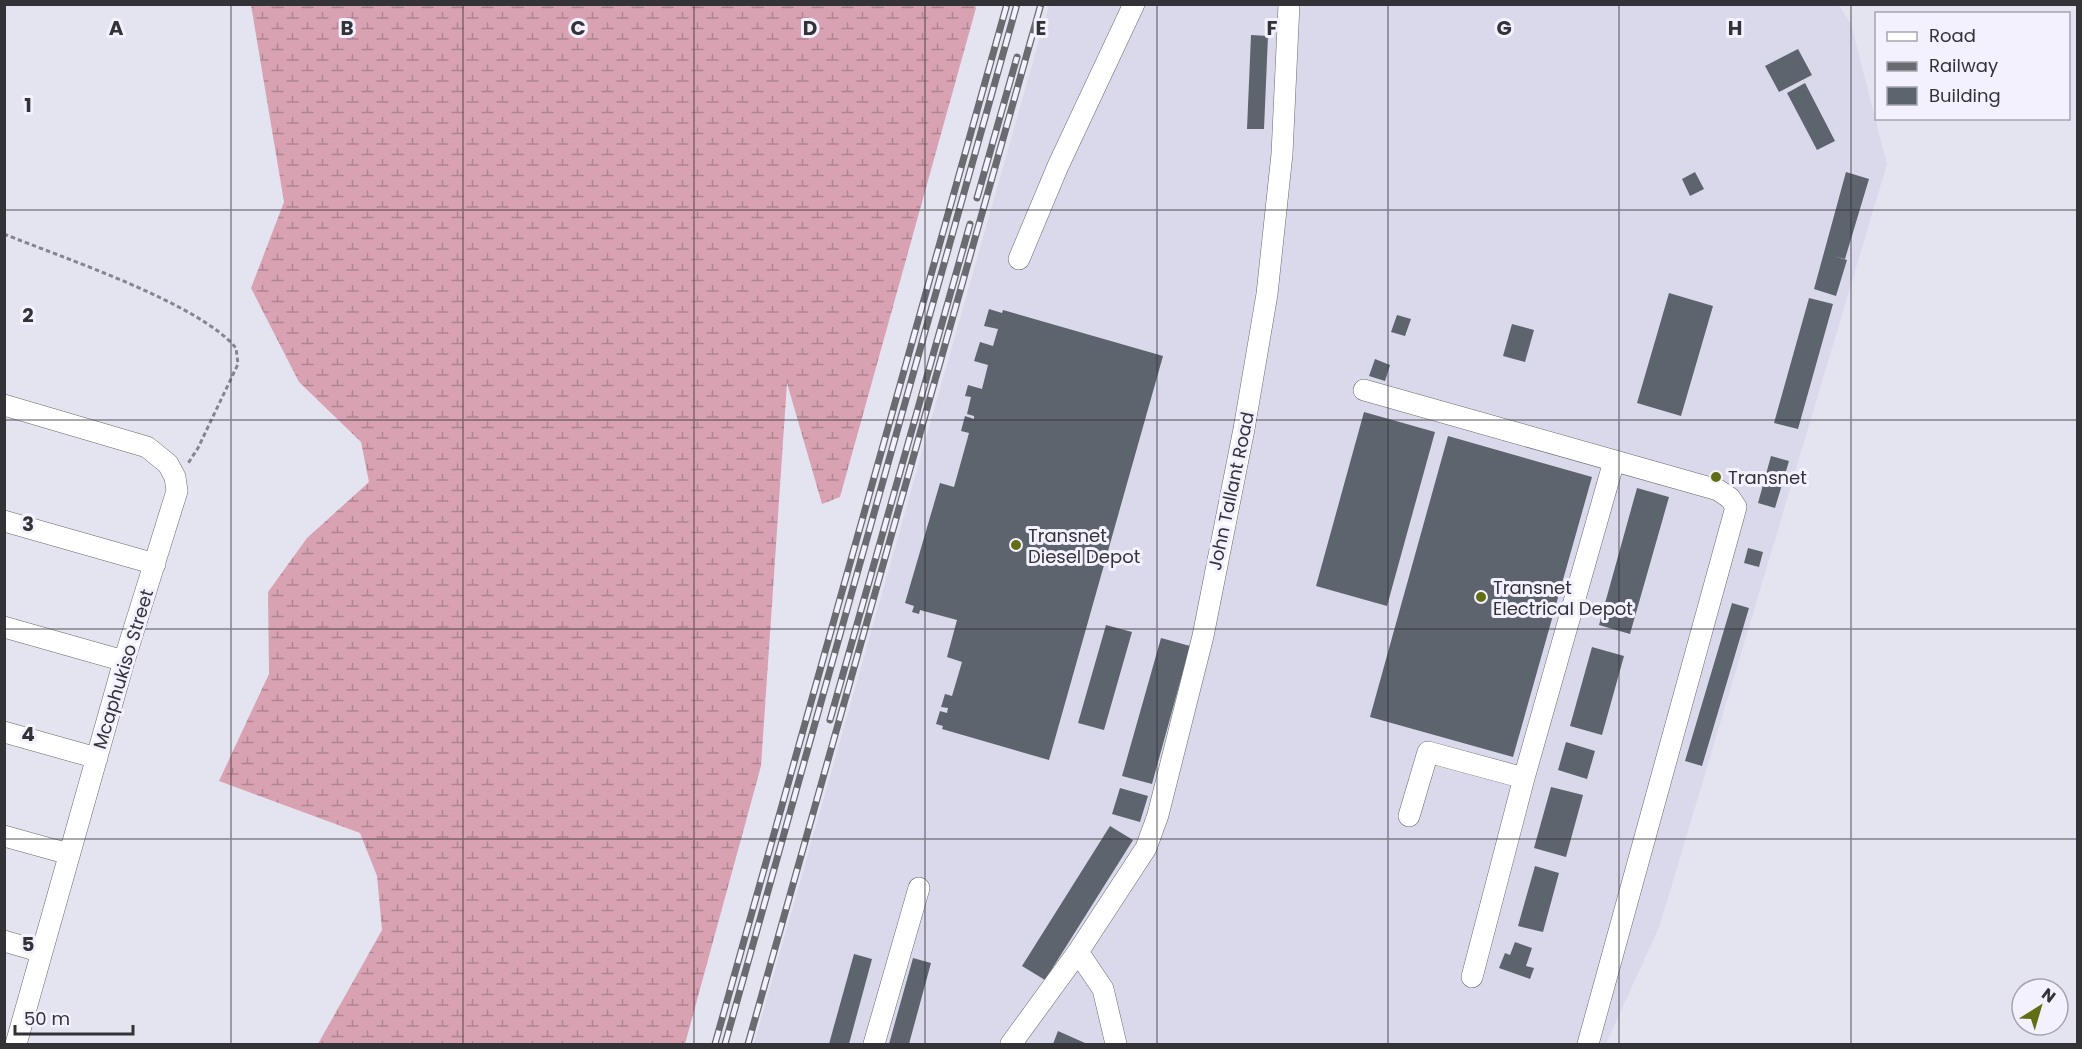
<svg xmlns="http://www.w3.org/2000/svg" width="2082" height="1049" font-family="Poppins,sans-serif">
<style>
.built{fill:#dad9ec}
.wetland{fill:url(#wetland-marsh)}
.building{fill:#5d646d}
.lines{fill:none;stroke-linecap:round;stroke-linejoin:round}
.minor-casing{stroke:#676771;stroke-width:22}
.path{stroke:#86858d;stroke-width:3;stroke-dasharray:4.5 3;stroke-linecap:butt}
.minor{stroke:#fff;stroke-width:21}
.rail-casing{stroke:#6a6a71;stroke-width:7}
.rail{stroke:#f2f1fd;stroke-width:4.5;stroke-dasharray:14;stroke-linecap:butt}
.grid{fill:none;stroke:#333237;stroke-width:1.5;stroke-opacity:0.55}
.poi-dot{fill:#636d13;stroke:#f2f1fd;stroke-width:2}
.labels{text-anchor:middle;dominant-baseline:central;stroke-width:6;stroke-linejoin:round;paint-order:stroke}
.poi-label{font-size:18px;fill:#333237;stroke:#f2f1fd;text-anchor:start}
.street-label{font-size:18px;fill:#333237;stroke:#f2f1fd}
.grid-label{font-size:20px;text-anchor:middle;font-weight:bold;fill:#333237;stroke:#f2f1fd;stroke-width:6;stroke-linejoin:round;paint-order:stroke}
</style>
<defs>
<pattern id="wetland-marsh" width="20" height="14" patternUnits="userSpaceOnUse" patternTransform="scale(1.5)"><rect width="20" height="14" fill="#d8a2b3"/><path d="M1 5h8M5 5V1M11 12h8M15 12V8" fill="none" stroke="#b08592"/></pattern>
</defs>
<rect width="100%" height="100%" fill="#e4e4f0"/>
<path class="built" d="M1049,5H1839L1851,24L1887,164L1660,925L1606,1044H754Z"/>
<path class="wetland" d="M251,5L974,4L976,8L840,497L822,504L787,383L761,766L685,1044H318L382,930L377,876L360,833L219,781L269,674L268,592L307,538L369,482L361,442L299,382L251,288L284,202Z"/>
<path class="building" d="M1251,35L1268,36L1264,129H1247Z
M1798,49L1812,75L1779,92L1765,66Z
M1805,83L1835,141L1817,150L1787,93Z
M1695,172L1704,189L1690,196L1682,179Z
M1846,172L1869,179L1845,259L1834,256L1847,260L1836,296L1814,289Z
M1669,293L1713,306L1681,416L1637,403Z
M1809,298L1833,304L1798,429L1774,423Z
M989,309L1002,313L1003,310L1163,356L1049,760L942,729L943,726L936,724L940,711L947,713L948,708L941,707L945,694L952,696L962,662L947,657L957,620L920,610L919,614L912,612L914,606L905,603L940,483L954,487L969,433L961,431L965,416L974,419V416L967,414L971,397L965,396L968,385L982,389L988,365L974,361L980,342L993,346L998,329L984,326Z
M1397,315L1411,319L1405,336L1391,332Z
M1512,324L1534,330L1525,362L1503,356Z
M1375,359L1390,365L1385,381L1369,376Z
M1364,412L1435,432L1387,606L1316,586Z
M1448,436L1592,477L1513,757L1370,717Z
M1771,456L1789,461L1775,508L1758,503Z
M1637,488L1669,497L1630,634L1599,625Z
M1748,548L1763,552L1759,567L1744,563Z
M1732,603L1749,608L1702,766L1685,761Z
M1106,625L1132,632L1104,730L1078,723Z
M1161,638L1190,646L1152,784L1122,776Z
M1592,647L1624,656L1602,735L1570,726Z
M1566,742L1595,751L1587,779L1558,770Z
M1551,787L1583,795L1566,857L1534,848Z
M1120,788L1148,796L1140,822L1112,814Z
M1110,826L1133,840L1045,980L1022,966Z
M1535,866L1559,873L1543,932L1518,926Z
M1515,942L1532,948L1526,966L1534,968L1530,979L1499,968L1505,953L1510,955Z
M854,954L872,959L849,1044H829Z
M913,958L931,963L909,1044H889Z
M1058,1031L1085,1043L1084,1044H1053Z"/>
<g class="lines">
<g class="minor-casing">
<path id="minor" d="M1019,259L1058,166L1134,4
M1364,390L1718,490L1730,498L1736,507L1588,1044
M4,405L147,447L168,464L175,477L177,491L124,661L16,1044
M4,521L155,564
M4,627L124,661
M4,732L97,758
M1409,816L1428,752L1524,778
M4,836L69,854
M4,941L42,952
M1078,952L1103,989L1116,1044
M1472,977L1524,778L1614,461
M874,1044L919,888
M1011,1044L1078,952L1146,848L1158,815L1203,636L1244,429L1267,294L1282,154L1289,4"/>
</g>
<path class="path" d="M4,234C63,258 199,303 236,348L238,364L198,448L187,465"/>
<use href="#minor" class="minor"/>
<g class="rail-casing">
<path id="rail" d="M977,198L1017,57
M830,720L970,224
M715,1044L1007,4
M725,1044L1017,4
M748,1044L1041,4"/>
</g>
<use href="#rail" class="rail"/>
</g>
<path class="grid" d="M231,4V1044M463,4V1044M694,4V1044M925,4V1044M1157,4V1044M1388,4V1044M1619,4V1044M1851,4V1044M4,210H2078M4,420H2078M4,629H2078M4,839H2078"/>
<g class="poi-dot">
<circle cx="1716" cy="477" r="6"/>
<circle cx="1016" cy="545" r="6"/>
<circle cx="1481" cy="597" r="6"/>
</g>
<g class="labels">
<g class="poi-label">
<text x="1728" y="477">Transnet</text>
<text x="1028" y="535">Transnet<tspan x="1028" dy="21">Diesel Depot</tspan></text>
<text x="1493" y="587">Transnet<tspan x="1493" dy="21">Electrical Depot</tspan></text>
</g>
<g class="street-label">
<text transform="translate(1231 491) rotate(-78)">John Tallant Road</text>
<text transform="translate(123 669) rotate(-73)">Mcaphukiso Street</text>
</g>
</g>
<g class="grid-label">
<text x="116" y="35">A</text>
<text x="347" y="35">B</text>
<text x="578" y="35">C</text>
<text x="810" y="35">D</text>
<text x="1041" y="35">E</text>
<text x="1272" y="35">F</text>
<text x="1504" y="35">G</text>
<text x="1735" y="35">H</text>
<text x="28" y="112">1</text>
<text x="28" y="322">2</text>
<text x="28" y="531">3</text>
<text x="28" y="741">4</text>
<text x="28" y="951">5</text>
</g>
<rect width="2082" height="1049" fill="none" stroke="#333237" stroke-width="12"/>
<rect x="1875" y="12" width="195" height="108" fill="#f2f1fd" stroke="#a6a5ae" stroke-width="1.5"/>
<rect x="1887" y="32" width="30" height="9" fill="#ffffff" stroke="#a6a5ae" stroke-width="1.5"/>
<text x="1929" y="42" font-size="18" fill="#333237">Road</text>
<rect x="1887" y="62" width="30" height="9" fill="#6a6a71" stroke="#a6a5ae" stroke-width="1.5"/>
<text x="1929" y="72" font-size="18" fill="#333237">Railway</text>
<rect x="1887" y="87" width="30" height="18" fill="#5d646d" stroke="#a6a5ae" stroke-width="1.5"/>
<text x="1929" y="102" font-size="18" fill="#333237">Building</text>
<g transform="translate(2040 1007) rotate(37)"><circle r="28" fill="#f2f1fd" stroke="#a6a5ae" stroke-width="1.5"/>
<path d="M0-4.5L10 22L0 15L-10 22Z" fill="#636d13"/>
<text y="-9" font-size="16" font-weight="bold" text-anchor="middle" fill="#333237">N</text>
</g>
<path d="M15 1025v9h118v-9" fill="none" stroke="#333237" stroke-width="3"/>
<text x="24" y="1025" font-size="18" fill="#333237" stroke="#f2f1fd" stroke-width="4.5" paint-order="stroke">50 m</text>
</svg>
